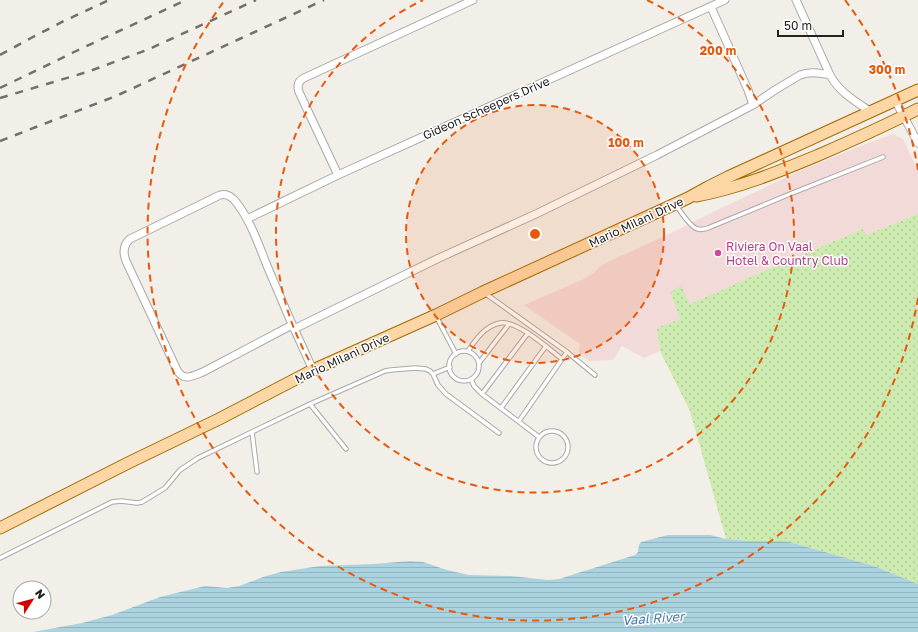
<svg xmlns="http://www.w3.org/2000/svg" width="918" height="632" font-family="'Golos Text',sans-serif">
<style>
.commercial{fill:#f2dad9}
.grass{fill:url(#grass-dots)}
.water{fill:url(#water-rules)}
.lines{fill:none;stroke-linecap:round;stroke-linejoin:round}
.service-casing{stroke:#a9a9a9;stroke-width:5.5}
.minor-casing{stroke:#a9a9a9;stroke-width:9}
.primary-casing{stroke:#a06b00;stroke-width:13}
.service{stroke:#fff;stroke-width:3.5}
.minor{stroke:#fff;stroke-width:7}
.primary{stroke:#fcd6a4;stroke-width:11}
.rail{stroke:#707070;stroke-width:2.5;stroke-dasharray:8 8;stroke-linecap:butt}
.ring{fill:none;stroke:#e8590c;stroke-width:2;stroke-dasharray:7 5}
.hotel-dot{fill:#d1479c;stroke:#fff;stroke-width:1.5}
.labels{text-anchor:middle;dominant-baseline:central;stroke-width:3;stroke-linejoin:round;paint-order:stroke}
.street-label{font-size:12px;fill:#222;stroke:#fff}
.hotel-label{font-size:12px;fill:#b23c85;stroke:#fff;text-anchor:start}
.water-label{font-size:13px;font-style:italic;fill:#4a7aab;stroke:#fff}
.centre{fill:#e8590c;stroke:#fff;stroke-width:2}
.ring-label{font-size:12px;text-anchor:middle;font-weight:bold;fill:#e8590c;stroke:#fff;stroke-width:3;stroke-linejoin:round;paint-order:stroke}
</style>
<defs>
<pattern id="grass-dots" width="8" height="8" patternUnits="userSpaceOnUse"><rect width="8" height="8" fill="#cdebb0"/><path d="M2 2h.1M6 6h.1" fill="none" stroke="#b0c997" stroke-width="1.8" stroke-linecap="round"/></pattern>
<pattern id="water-rules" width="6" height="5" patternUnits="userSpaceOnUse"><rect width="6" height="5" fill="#aad3df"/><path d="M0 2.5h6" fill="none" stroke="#92b5bf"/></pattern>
</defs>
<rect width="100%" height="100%" fill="#f2efe9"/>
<path class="commercial" d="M893,134L903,139L918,171V214L866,235L863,229L773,267L690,304L670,292L680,319L657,328L660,351L644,358L622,346L613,360L590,361L583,357L579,353L580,344L524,305L584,279L596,271L599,267L612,260L669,234L717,210L802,170L863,145Z"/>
<path class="grass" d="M918,214V584L874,566L786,541H747L726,539L690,411L660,351L657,328L680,319L670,292L681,286L690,304L773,267L863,229L866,235Z"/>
<path class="water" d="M668,535H710L726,539L747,541H786L874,566L918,584V632H33L82,623L112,615L160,597L205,586L227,588L239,586L263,577L281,572L320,566L374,564L410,561L423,562L447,570L469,575L511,576L548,580L559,579L635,555L638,552L639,545L641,542Z"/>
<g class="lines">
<g class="service-casing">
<path id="service" d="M676,205C680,211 691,228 698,229C701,230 705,229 708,228L790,194L883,157
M486,294L567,352L595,375
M436,316L456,354
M468,351C476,339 485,326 500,323C517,320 549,349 562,359
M449 366a15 15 0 1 1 30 0a15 15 0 1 1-30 0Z
M479,363L509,324
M433,374L450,367
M471,379L474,386L482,394L539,437
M482,394L528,333
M310,404L346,449
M501,408L546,346
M519,421L567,352
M536 447a16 16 0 1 1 32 0a16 16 0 1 1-32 0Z
M252,432L257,472
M0,558L112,502L121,501L137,503L142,502L165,488L180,470L198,458L310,404L385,371L391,370L415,368L426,369L430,371L433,374L438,385L446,394L499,433"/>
</g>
<g class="minor-casing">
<path id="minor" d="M796,0L830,75C839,92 855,101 871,112
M711,7L748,90L753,105
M895,100L918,143
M338,175L299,92C297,86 298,81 304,78L473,0
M247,219L338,175L725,0
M292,325L203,372C192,376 184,382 177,370L126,261C123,253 123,245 130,239L220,195C227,193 232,197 236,202C251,221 259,246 268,268C282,302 297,336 313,370
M294,329L439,258L538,213L657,155L753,105L775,90L800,75C810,71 819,73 830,75"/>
</g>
<g class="primary-casing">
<path id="primary" d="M696,196C740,188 780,171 821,154C853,140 886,125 918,109
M0,528L128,463L219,419L313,370L436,315L483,292L688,198L708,187L728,177L918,90"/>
</g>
<use href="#service" class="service"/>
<use href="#minor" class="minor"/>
<use href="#primary" class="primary"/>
<path class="rail" d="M0,55L31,38L64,21L109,0
M0,88L74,52L186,0
M0,98L87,72L147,50L256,0
M0,141L116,96L324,0"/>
</g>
<circle cx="535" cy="234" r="129" fill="#e8590c" fill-opacity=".12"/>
<g class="ring">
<circle cx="535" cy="234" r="129"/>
<path d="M647 0A259 259 0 1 1 423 0"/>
<path d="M918 298A388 388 0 1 1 225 0M845 0A388 388 0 0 1 918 170"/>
</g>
<circle class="hotel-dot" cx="718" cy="253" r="4"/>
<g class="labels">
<g class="street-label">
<text transform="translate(486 108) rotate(-24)">Gideon Scheepers Drive</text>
<text transform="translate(636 222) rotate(-25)">Mario Milani Drive</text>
<text transform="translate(342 358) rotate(-25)">Mario Milani Drive</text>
</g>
<g class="hotel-label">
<text x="726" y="246">Riviera On Vaal<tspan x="726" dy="14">Hotel &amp; Country Club</tspan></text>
</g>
<g class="water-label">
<text transform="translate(653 618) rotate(-4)">Vaal River</text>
</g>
</g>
<circle cx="535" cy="234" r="6" class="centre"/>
<g class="ring-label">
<text x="718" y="55">200 m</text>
<text x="887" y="74">300 m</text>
<text x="626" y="147">100 m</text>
</g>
<g transform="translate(32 600) rotate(54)"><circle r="19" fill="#ffffff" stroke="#a7a7a7"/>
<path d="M0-3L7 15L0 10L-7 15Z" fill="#d40000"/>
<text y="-6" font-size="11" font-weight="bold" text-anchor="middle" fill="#222222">N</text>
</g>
<path d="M778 30v6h65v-6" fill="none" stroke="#222222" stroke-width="2"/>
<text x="784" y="30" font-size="12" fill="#222222" stroke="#ffffff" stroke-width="3" paint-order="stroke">50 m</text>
</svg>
